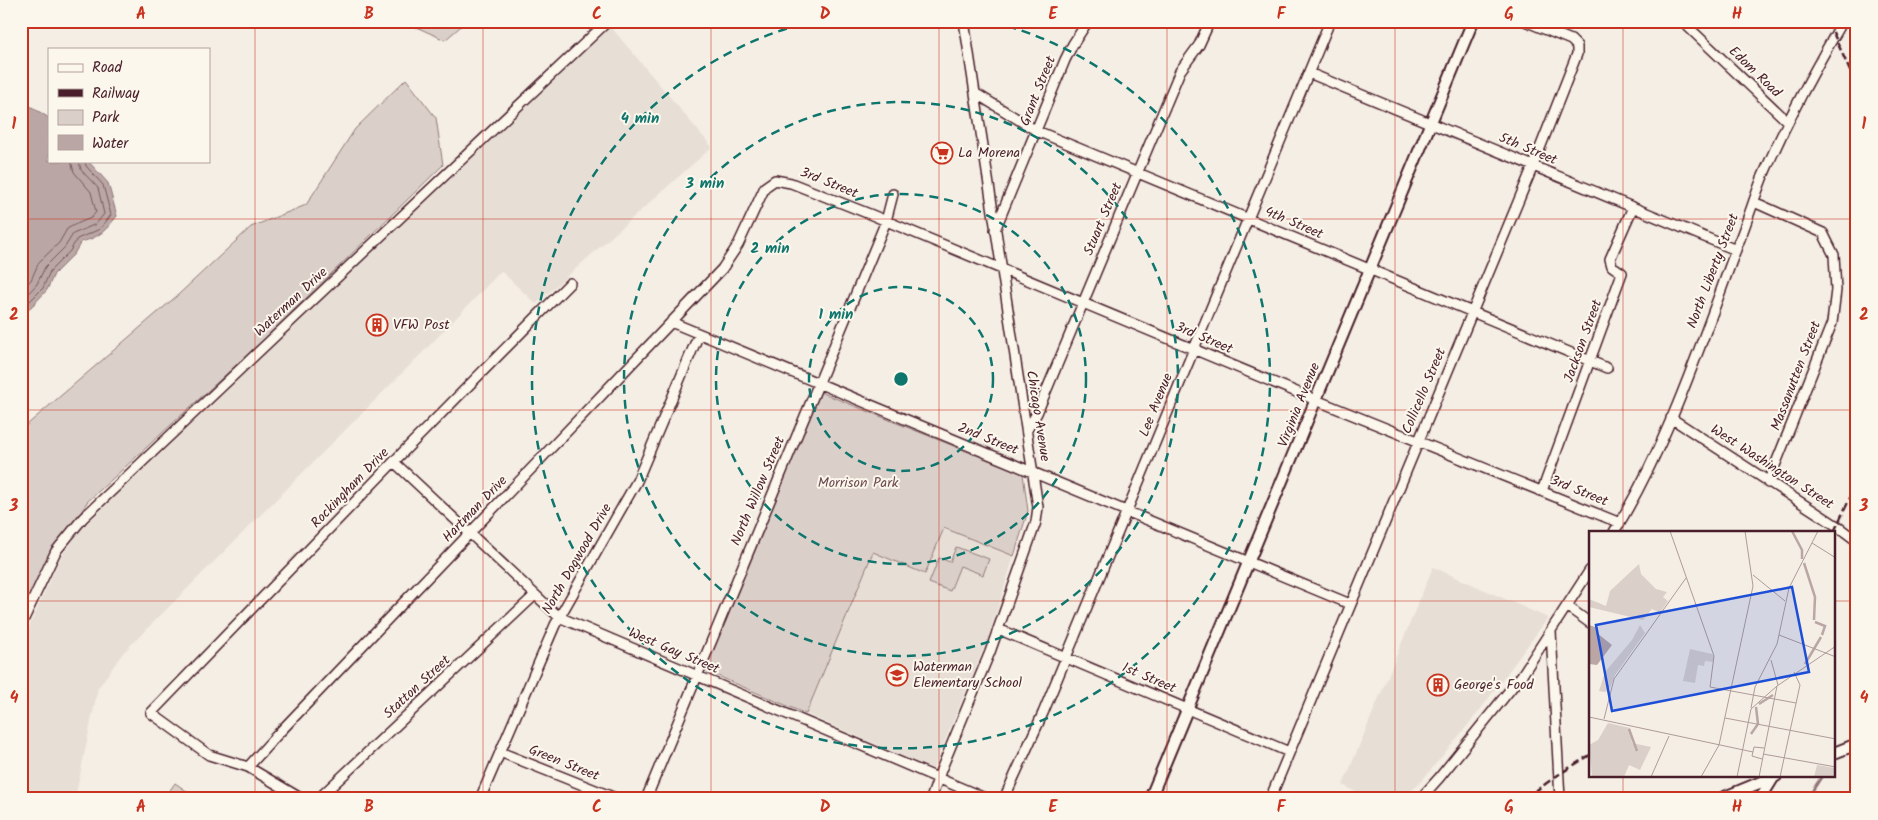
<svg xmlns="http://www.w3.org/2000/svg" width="1878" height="820" font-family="Kalam,sans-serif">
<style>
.built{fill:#e7dfd6}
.green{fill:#dbd0c9;stroke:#92787a}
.water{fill:#baa7a5;stroke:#8d7174}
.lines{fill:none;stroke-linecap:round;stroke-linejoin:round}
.shore{stroke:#77555c;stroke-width:1}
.stream{stroke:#8d7174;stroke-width:2.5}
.minor-casing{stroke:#4a1f2b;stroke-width:12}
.major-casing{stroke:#4a1f2b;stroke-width:14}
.minor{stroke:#fbf7ec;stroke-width:9}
.major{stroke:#fbf7ec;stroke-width:10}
.rail{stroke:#4a1f2b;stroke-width:2.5;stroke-dasharray:8 4;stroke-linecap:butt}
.grid{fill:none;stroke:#c8321e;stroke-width:1;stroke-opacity:0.55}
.ring{fill:none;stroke:#0f766e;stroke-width:2.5;stroke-dasharray:9 6}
.labels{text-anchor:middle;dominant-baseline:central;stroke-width:4;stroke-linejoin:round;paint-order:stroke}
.street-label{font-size:14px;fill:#4a1f2b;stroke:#fbf7ec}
.poi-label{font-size:14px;fill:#4a1f2b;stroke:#fbf7ec;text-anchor:start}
.park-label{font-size:14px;fill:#6e4b52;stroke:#fbf7ec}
.inset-river{fill:none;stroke:#baa7a5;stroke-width:2.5}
.inset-road{fill:none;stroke:#b09b9a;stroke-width:1}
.view{fill:#1d4ed8;fill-opacity:0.15;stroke:#1d4ed8;stroke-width:2.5}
.inset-edge{fill:none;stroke:#4a1f2b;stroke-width:2.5}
.centre{fill:#0f766e;stroke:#fbf7ec;stroke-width:2.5}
.ring-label{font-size:15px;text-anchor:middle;font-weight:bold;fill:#0f766e;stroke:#fbf7ec;stroke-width:4;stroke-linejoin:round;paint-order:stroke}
.neatline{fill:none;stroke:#c8321e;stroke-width:2}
.grid-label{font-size:16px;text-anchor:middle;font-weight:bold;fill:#c8321e}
</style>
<rect width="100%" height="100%" fill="#f4eee4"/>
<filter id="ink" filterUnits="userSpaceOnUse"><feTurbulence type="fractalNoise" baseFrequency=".02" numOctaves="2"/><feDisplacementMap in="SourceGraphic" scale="10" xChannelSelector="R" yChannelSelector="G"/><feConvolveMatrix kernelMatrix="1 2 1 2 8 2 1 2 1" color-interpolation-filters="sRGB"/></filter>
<g filter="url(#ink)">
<path class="built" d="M610,26L712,147L536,304L501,271L432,343L123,653L98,688L75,799H21V645L60,558L81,529Z
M944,527L1014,556L989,636L933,769L806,714L873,552Z
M1433,567L1548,618L1477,714L1419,784L1402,799H1368L1343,785Z"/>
<path class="green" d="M403,21H467L445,40Z
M406,79L436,118L443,165L259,344L87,502L21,612V430L178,295L251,227L306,205L355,129Z
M820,392L1023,474L1028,511L1014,556L944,528L925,574L873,552L806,714L704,670Z
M956,547L989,559L983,575L960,566L950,591L929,583L939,558L950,562Z
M175,783L188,792L183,799H168L166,796Z"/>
<path class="water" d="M21,100L49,118V161H88L108,183L117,216C105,231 100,237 81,242L74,254L54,274L47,290L21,318Z"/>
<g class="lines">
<path class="shore" d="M21,290L31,280L39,262L59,243L67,229L74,225L91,218L96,212L91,192L74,172L71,161
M21,301L37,284L45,267L65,247L73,234L96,224L104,214L98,188L81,170L79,161
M21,310L43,288L50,271L70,251L77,239L100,229L111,215L103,185L86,166L85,161"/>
<path class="stream" d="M1856,731L1857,729
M1807,799L1822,776"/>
<g class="minor-casing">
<path id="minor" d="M1682,21L1788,122
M1309,73L1736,250
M975,93L1037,131L1607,368
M1754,202L1823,233L1834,255L1836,290L1832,323L1768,483
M995,230L1065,60L1073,44L1088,21
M671,322L1350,604
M1671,418L1837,526L1857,541
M1027,430L1037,413L1180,71L1199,45L1210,21
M394,462L559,617L987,799
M1542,491L1622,273L1612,266L1610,259L1633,207
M1614,532C1668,445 1702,340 1738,244C1747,222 1754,199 1763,176C1786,123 1813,71 1843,21
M1568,607L1590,623
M21,625L56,551L83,518L608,21
M998,629L1289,752
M1551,631L1560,799
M500,752L618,799
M248,767L277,735L722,269L738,245L765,187L775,180L791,183L872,215L1306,396L1620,523
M302,799L248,767L209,755L151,713L409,446L570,283
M318,799L535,595
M480,799L555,625L637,481L699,334
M646,799L886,221L893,194
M931,799L941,770L990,652L1036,522L1038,507L964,21
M1004,799L1043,713L1330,21
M1270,799L1533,166L1577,54V46L1571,40L1525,21
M1420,799L1439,778L1522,675L1590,570"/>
</g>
<g class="major-casing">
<path id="major" d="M1834,753L1857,744
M1150,799L1473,21
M1720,799L1776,776
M1760,799L1773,778"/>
</g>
<use href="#minor" class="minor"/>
<use href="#major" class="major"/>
<path class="rail" d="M1828,21L1857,87
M1834,532L1857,483
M1524,799L1558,775L1590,755"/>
</g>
</g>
<path class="grid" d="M255,21V799M483,21V799M711,21V799M939,21V799M1167,21V799M1395,21V799M1623,21V532M21,219H1857M21,410H1857M21,601H1590M1834,601H1857M1623,776V799"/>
<g class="ring">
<circle cx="901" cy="379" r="92"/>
<circle cx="901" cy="379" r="185"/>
<circle cx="901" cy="379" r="277"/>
<path d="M993 22A369 369 0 1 1 809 22"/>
</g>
<defs>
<g id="supermarket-ring" transform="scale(1.125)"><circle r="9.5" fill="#fbf7ec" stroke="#c8321e" stroke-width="1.5"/><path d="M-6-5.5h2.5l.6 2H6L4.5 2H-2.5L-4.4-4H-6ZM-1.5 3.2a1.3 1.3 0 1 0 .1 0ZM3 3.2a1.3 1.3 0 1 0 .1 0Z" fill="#c8321e"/></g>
<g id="building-ring" transform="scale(1.125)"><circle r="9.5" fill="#fbf7ec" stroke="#c8321e" stroke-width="1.5"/><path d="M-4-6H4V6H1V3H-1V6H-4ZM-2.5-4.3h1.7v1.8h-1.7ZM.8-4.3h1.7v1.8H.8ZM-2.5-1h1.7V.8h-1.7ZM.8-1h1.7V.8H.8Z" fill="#c8321e"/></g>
<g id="school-ring" transform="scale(1.125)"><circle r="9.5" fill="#fbf7ec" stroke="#c8321e" stroke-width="1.5"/><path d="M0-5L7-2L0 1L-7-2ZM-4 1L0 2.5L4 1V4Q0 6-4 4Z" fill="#c8321e"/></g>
</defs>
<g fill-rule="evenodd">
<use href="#supermarket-ring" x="942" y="153"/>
<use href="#building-ring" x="377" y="325"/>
<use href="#school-ring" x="897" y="675"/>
<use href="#building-ring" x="1438" y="685"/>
</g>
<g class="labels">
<g class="street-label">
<text transform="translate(1755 72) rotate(44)">Edom Road</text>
<text transform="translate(1038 91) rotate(-68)">Grant Street</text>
<text transform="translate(1528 149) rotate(23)">5th Street</text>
<text transform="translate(829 183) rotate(22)">3rd Street</text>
<text transform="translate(1103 219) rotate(-67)">Stuart Street</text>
<text transform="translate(1294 223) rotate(23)">4th Street</text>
<text transform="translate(1713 271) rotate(-69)">North Liberty Street</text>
<text transform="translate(291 302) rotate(-43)">Waterman Drive</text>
<text transform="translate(1204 338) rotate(23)">3rd Street</text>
<text transform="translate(1583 341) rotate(-70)">Jackson Street</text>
<text transform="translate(1796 376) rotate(-69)">Massanutten Street</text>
<text transform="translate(1424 391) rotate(-67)">Collicello Street</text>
<text transform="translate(1156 405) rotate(-68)">Lee Avenue</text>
<text transform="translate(1299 405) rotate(-68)">Virginia Avenue</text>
<text transform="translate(1038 416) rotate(81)">Chicago Avenue</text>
<text transform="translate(988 439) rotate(22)">2nd Street</text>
<text transform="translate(1772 467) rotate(33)">West Washington Street</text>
<text transform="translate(350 488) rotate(-46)">Rockingham Drive</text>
<text transform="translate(758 491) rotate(-67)">North Willow Street</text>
<text transform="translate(1579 491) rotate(22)">3rd Street</text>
<text transform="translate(475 509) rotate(-46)">Hartman Drive</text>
<text transform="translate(577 559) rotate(-60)">North Dogwood Drive</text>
<text transform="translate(674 651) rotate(23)">West Gay Street</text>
<text transform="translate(1149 678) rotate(23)">1st Street</text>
<text transform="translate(417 687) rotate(-43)">Statton Street</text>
<text transform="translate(564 763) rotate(22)">Green Street</text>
</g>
<g class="poi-label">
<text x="958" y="153">La Morena</text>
<text x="393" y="325">VFW Post</text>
<text x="913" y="667">Waterman<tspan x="913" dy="16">Elementary School</tspan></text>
<text x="1454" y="685">George's Food</text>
</g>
<g class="park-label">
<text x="858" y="483">Morrison Park</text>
</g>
</g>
<g transform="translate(1589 531)">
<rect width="246" height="246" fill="#f4eee4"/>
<path d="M50,33L52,43L67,58L78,61L74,66L79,70L71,82L63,78L54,89L0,76V68L17,75L21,60ZM51,94L56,102L26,144L21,157L16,161L10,160L16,141L43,109ZM101,118L123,123L125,126L124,131L116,130L115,135L109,134L106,152L94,150ZM19,192L41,197L43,212L62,216L51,239L40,234L35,246H3L0,214L9,209ZM228,234L246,237V246H225Z" fill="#dbd0c9"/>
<path d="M0,94L9,97L8,102L23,114L8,134L0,133Z" fill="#baa7a5"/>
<path class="inset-river" d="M203,0L213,19V28M215,32L226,66L225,89M226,91L236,95L233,104M216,133L232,106M170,173L184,164M40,198L48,220M162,203L169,193L167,176"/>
<path class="inset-road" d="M81,0L125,125L121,156L207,172M223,12L247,27M164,44L196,70M190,104L247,126M182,129L189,154M162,177L166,156L188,113L200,57L229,0M0,186L164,221M136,187L247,208M15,188L25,148L97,47M174,223L247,236M173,228L163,225L165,216L175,217M62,246L80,205M112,246L130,214L164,55L156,0M148,246L162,178L188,155M170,246L188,155L247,115M191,246L211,154L205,141"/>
<path class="view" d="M203,56L220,141L23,180L7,94Z"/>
<rect width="246" height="246" class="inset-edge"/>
</g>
<circle cx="901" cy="379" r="8" class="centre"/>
<g class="ring-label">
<text x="640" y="123">4 min</text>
<text x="705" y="188">3 min</text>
<text x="770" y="253">2 min</text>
<text x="836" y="319">1 min</text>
</g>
<rect width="1878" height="820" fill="none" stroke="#fbf7ec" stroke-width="55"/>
<rect x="48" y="48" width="162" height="115" fill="#fbf7ec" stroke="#b4a19f"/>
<rect x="58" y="64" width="25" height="8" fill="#fbf7ec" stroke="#b4a19f"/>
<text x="92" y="72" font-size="15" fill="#4a1f2b">Road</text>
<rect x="58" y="89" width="25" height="8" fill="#4a1f2b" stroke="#b4a19f"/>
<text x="92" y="98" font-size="15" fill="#4a1f2b">Railway</text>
<rect x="58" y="110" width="25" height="15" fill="#dbd0c9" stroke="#b4a19f"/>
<text x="92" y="122" font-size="15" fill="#4a1f2b">Park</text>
<rect x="58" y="135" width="25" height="15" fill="#baa7a5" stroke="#b4a19f"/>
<text x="92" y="148" font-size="15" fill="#4a1f2b">Water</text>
<rect x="28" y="28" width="1822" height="764" class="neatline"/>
<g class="grid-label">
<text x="141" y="19">A</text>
<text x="369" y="19">B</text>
<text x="597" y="19">C</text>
<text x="825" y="19">D</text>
<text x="1053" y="19">E</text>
<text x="1281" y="19">F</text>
<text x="1509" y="19">G</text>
<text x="1737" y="19">H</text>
<text x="14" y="129">1</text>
<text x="1864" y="129">1</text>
<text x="14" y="320">2</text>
<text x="1864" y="320">2</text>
<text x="14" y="511">3</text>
<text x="1864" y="511">3</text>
<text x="14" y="703">4</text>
<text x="1864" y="703">4</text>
<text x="141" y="812">A</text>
<text x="369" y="812">B</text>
<text x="597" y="812">C</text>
<text x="825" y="812">D</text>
<text x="1053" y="812">E</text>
<text x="1281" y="812">F</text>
<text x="1509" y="812">G</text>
<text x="1737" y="812">H</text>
</g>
</svg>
